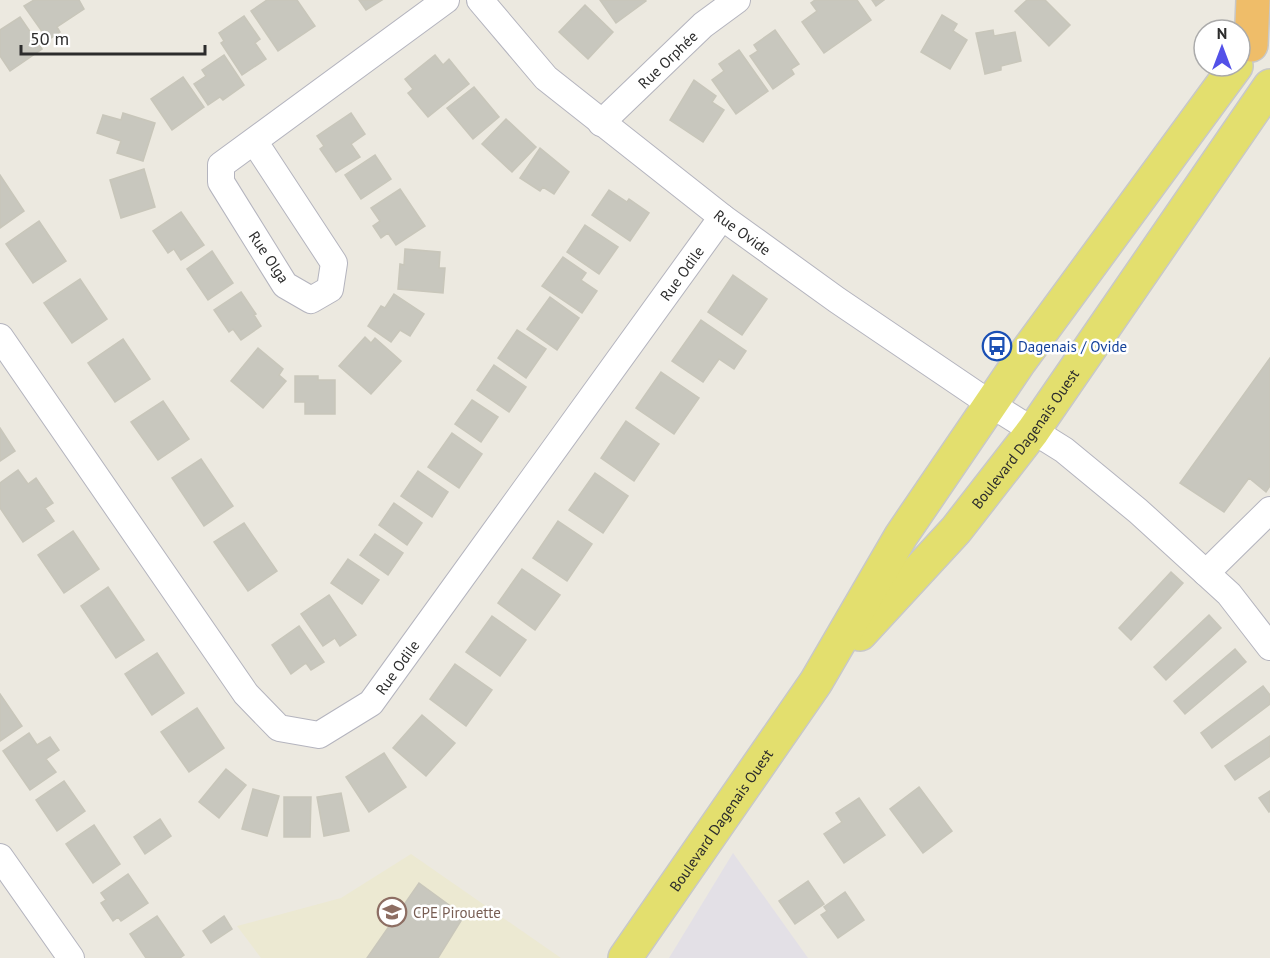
<svg xmlns="http://www.w3.org/2000/svg" width="1270" height="958" font-family="'PT Sans',sans-serif">
<style>
.industrial{fill:#e3e0e6}
.education{fill:#ece9d2}
.building{fill:#c8c7be;stroke:#c8c6ba;stroke-width:1.5}
.lines{fill:none;stroke-linecap:round;stroke-linejoin:round}
.minor-casing{stroke:#b4b4be;stroke-width:28}
.major-casing{stroke:#c8c8c8;stroke-width:36}
.highway-casing{stroke:#c8c8c8;stroke-width:36}
.minor{stroke:#fff;stroke-width:26}
.major{stroke:#e3df6e;stroke-width:33}
.highway{stroke:#efbd69;stroke-width:33}
.labels{text-anchor:middle;dominant-baseline:central;stroke-width:5;stroke-linejoin:round;paint-order:stroke}
.street-label{font-size:15px;fill:#2c2c2c;stroke:#fff}
.transit-label{font-size:15px;fill:#164399;stroke:#fff;text-anchor:start}
.education-label{font-size:15px;fill:#785e54;stroke:#fff;text-anchor:start}
</style>
<rect width="100%" height="100%" fill="#ece9e0"/>
<path class="industrial" d="M733,853L808,958H669Z"/>
<path class="education" d="M411,854L561,958H261L237,926L341,898Z"/>
<path class="building" d="M34,0H79L84,9L57,27L60,32L48,40L24,6Z
M267,0H297L315,26L278,51L251,11Z
M359,0H382L366,10Z
M600,0H645L646,1L616,23Z
M815,0H857L871,20L824,53L802,22L817,11L811,3Z
M872,0H884L876,6Z
M1027,0H1045L1070,25L1049,46L1015,11Z
M585,5L613,32L588,59L559,32Z
M942,15L957,24L953,31L967,40L950,69L921,52Z
M244,16L260,39L255,43L266,59L242,75L221,43L224,41L219,33Z
M20,17L42,49L10,71L0,56V30Z
M775,30L799,64L791,69L794,74L773,89L750,56L758,51L754,45Z
M993,30L994,36L1015,32L1021,61L1001,66V70L985,74L976,33Z
M739,50L768,91L736,114L712,80L724,71L719,64Z
M224,55L244,85L223,100L220,97L208,105L194,84L206,76L202,70Z
M435,55L443,65L449,59L469,84L428,117L408,93L413,89L405,79Z
M183,77L204,107L172,130L151,99Z
M694,80L716,96L712,102L724,110L703,142L670,120Z
M474,87L499,117L473,139L447,108Z
M123,113L155,123L143,161L117,153L121,141L97,133L103,115L121,120Z
M351,113L365,134L351,144L360,157L336,172L320,149L324,146L317,136Z
M506,119L536,147L512,172L482,144Z
M540,148L569,172L554,194L543,187L540,191L520,178Z
M375,155L391,179L361,199L345,175Z
M144,169L155,207L121,218L110,180Z
M0,175L24,211L0,228Z
M400,189L425,226L396,245L388,233L381,238L373,226L380,221L371,208Z
M609,190L627,202L629,199L649,213L630,241L592,215Z
M181,212L204,245L181,260L174,249L168,253L153,231Z
M39,221L66,261L33,283L6,244Z
M585,225L618,247L599,274L567,252Z
M405,249L440,252L439,268H445L443,293L398,289L400,264L404,265Z
M212,251L233,283L208,300L187,269Z
M563,257L586,273L581,280L597,291L582,313L542,286Z
M733,275L767,299L742,335L708,312Z
M80,279L107,319L72,343L44,303Z
M241,292L256,314L254,315L261,326L241,340L233,329L229,332L214,310Z
M394,294L424,314L410,336L400,330L391,342L368,326L381,306L385,308Z
M550,297L579,318L557,350L527,329Z
M701,320L746,351L734,369L719,359L703,382L672,361Z
M517,330L546,349L526,378L498,358Z
M365,337L371,343L375,338L401,361L371,394L339,366Z
M123,339L150,379L115,402L88,363Z
M258,348L283,369L279,375L286,381L263,408L231,381Z
M1270,358V486L1266,492L1249,478L1224,512L1180,483Z
M494,365L526,387L509,412L477,390Z
M661,372L699,398L674,434L636,408Z
M295,376H318V380H335V414H305V402H295Z
M472,400L498,417L481,442L455,424Z
M163,401L189,439L158,460L131,422Z
M626,421L659,444L634,481L601,458Z
M0,428L15,451L0,461Z
M452,433L482,454L459,488L428,467Z
M201,459L233,506L204,526L172,478Z
M18,470L28,484L36,478L53,503L45,508L54,521L23,542L0,508V483Z
M418,471L448,492L432,517L401,496Z
M595,473L628,496L603,533L569,510Z
M394,503L422,523L407,545L379,525Z
M558,521L592,544L567,581L533,558Z
M244,523L277,571L248,591L214,542Z
M73,531L99,569L64,593L38,555Z
M375,534L403,553L388,575L360,555Z
M348,559L379,580L362,604L331,583Z
M522,569L560,595L535,630L498,603Z
M1171,572L1183,583L1131,640L1119,628Z
M108,587L144,640L116,658L81,606Z
M329,595L356,635L340,646L335,638L323,646L301,614Z
M1209,615L1221,628L1166,680L1154,667Z
M492,616L526,640L500,676L466,652Z
M299,626L324,662L311,670L306,663L291,674L272,645Z
M1235,649L1246,662L1185,714L1174,701Z
M157,653L184,693L152,715L125,674Z
M455,664L492,690L466,726L430,699Z
M1263,686L1270,695V704L1212,748L1201,733Z
M0,694L22,726L0,741Z
M197,708L224,748L189,772L161,732Z
M422,715L455,743L426,776L393,748Z
M29,733L37,745L50,737L59,750L46,759L56,772L30,790L3,751Z
M1270,736V756L1235,780L1225,766Z
M384,753L406,787L369,812L346,777Z
M226,769L246,785L219,818L199,802Z
M64,781L85,811L57,831L36,800Z
M919,787L952,831L923,853L890,809Z
M253,789L279,796L267,836L242,829Z
M1270,791V811L1269,812L1259,798Z
M341,793L349,831L324,836L317,797Z
M284,797H311L310,837H284Z
M859,798L885,835L844,863L824,834L842,822L836,813Z
M160,819L171,836L145,854L134,837Z
M94,825L120,864L93,883L66,844Z
M128,874L148,903L121,921L118,917L113,921L101,903L106,900L101,893Z
M808,881L824,904L795,924L779,901Z
M419,883L464,916L438,958H367Z
M845,892L864,920L838,938L821,915L827,911L824,907Z
M157,916L184,955L180,958H146L130,934Z
M224,916L232,929L211,943L203,931Z"/>
<g class="lines">
<g class="minor-casing">
<g id="minor">
<path id="s1" d="M480,0L546,78L722,217L837,300L992,405L1064,450L1138,511L1229,594L1270,647"/>
<path id="s2" d="M601,123L703,25L737,0"/>
<path d="M254,141L334,263L330,289L311,300L285,285L221,182V165L446,0"/>
<path id="s3" d="M0,337L246,694L279,728L319,735L371,703L722,217"/>
<path d="M1206,573L1270,510"/>
<path d="M0,857L71,958"/>
</g>
</g>
<g class="major-casing">
<g id="major">
<path id="s4" d="M860,634L956,530L1033,431L1270,86"/>
<path id="s5" d="M625,958L816,682L901,536L1020,361L1236,66"/>
</g>
</g>
<g class="highway-casing">
<path id="highway" d="M1251,45L1253,0"/>
</g>
<use href="#minor" class="minor"/>
<use href="#major" class="major"/>
<use href="#highway" class="highway"/>
</g>
<defs>
<g id="bus-ring" transform="scale(1.5)"><circle r="9.5" fill="#fff" stroke="#1a4fb4" stroke-width="1.5"/><path d="M-5-6H5V4H4V6H2V4H-2V6H-4V4H-5ZM-3.5-4V0h7V-4ZM-3.5 1.2v1.5H-2V1.2ZM2 1.2v1.5H3.5V1.2Z" fill="#1a4fb4"/></g>
<g id="school-ring" transform="scale(1.5)"><circle r="9.5" fill="#fff" stroke="#8d6e63" stroke-width="1.5"/><path d="M0-5L7-2L0 1L-7-2ZM-4 1L0 2.5L4 1V4Q0 6-4 4Z" fill="#8d6e63"/></g>
</defs>
<g fill-rule="evenodd">
<use href="#bus-ring" x="997" y="346"/>
<use href="#school-ring" x="392" y="912"/>
</g>
<g class="labels">
<g class="street-label">
<text stroke="none"><textPath href="#s2" startOffset="92">Rue Orphée</textPath></text>
<text stroke="none"><textPath href="#s1" startOffset="352">Rue Ovide</textPath></text>
<text transform="translate(269 257) rotate(56)">Rue Olga</text>
<text stroke="none"><textPath href="#s3" startOffset="1113">Rue Odile</textPath></text>
<text stroke="none"><textPath href="#s4" startOffset="256">Boulevard Dagenais Ouest</textPath></text>
<text stroke="none"><textPath href="#s3" startOffset="627">Rue Odile</textPath></text>
<text stroke="none"><textPath href="#s5" startOffset="168">Boulevard Dagenais Ouest</textPath></text>
</g>
<g class="transit-label">
<text x="1018" y="346">Dagenais / Ovide</text>
</g>
<g class="education-label">
<text x="413" y="912">CPE Pirouette</text>
</g>
</g>
<g transform="translate(1222 48)"><circle r="28" fill="#ffffff" stroke="#ababab" stroke-width="1.5"/>
<path d="M0-4.5L10 22L0 15L-10 22Z" fill="#5351e8"/>
<text y="-9" font-size="16" font-weight="bold" text-anchor="middle" fill="#2c2c2c">N</text>
</g>
<path d="M21 45v9h184v-9" fill="none" stroke="#2c2c2c" stroke-width="3"/>
<text x="30" y="45" font-size="18" fill="#2c2c2c" stroke="#ffffff" stroke-width="4.5" paint-order="stroke">50 m</text>
</svg>
